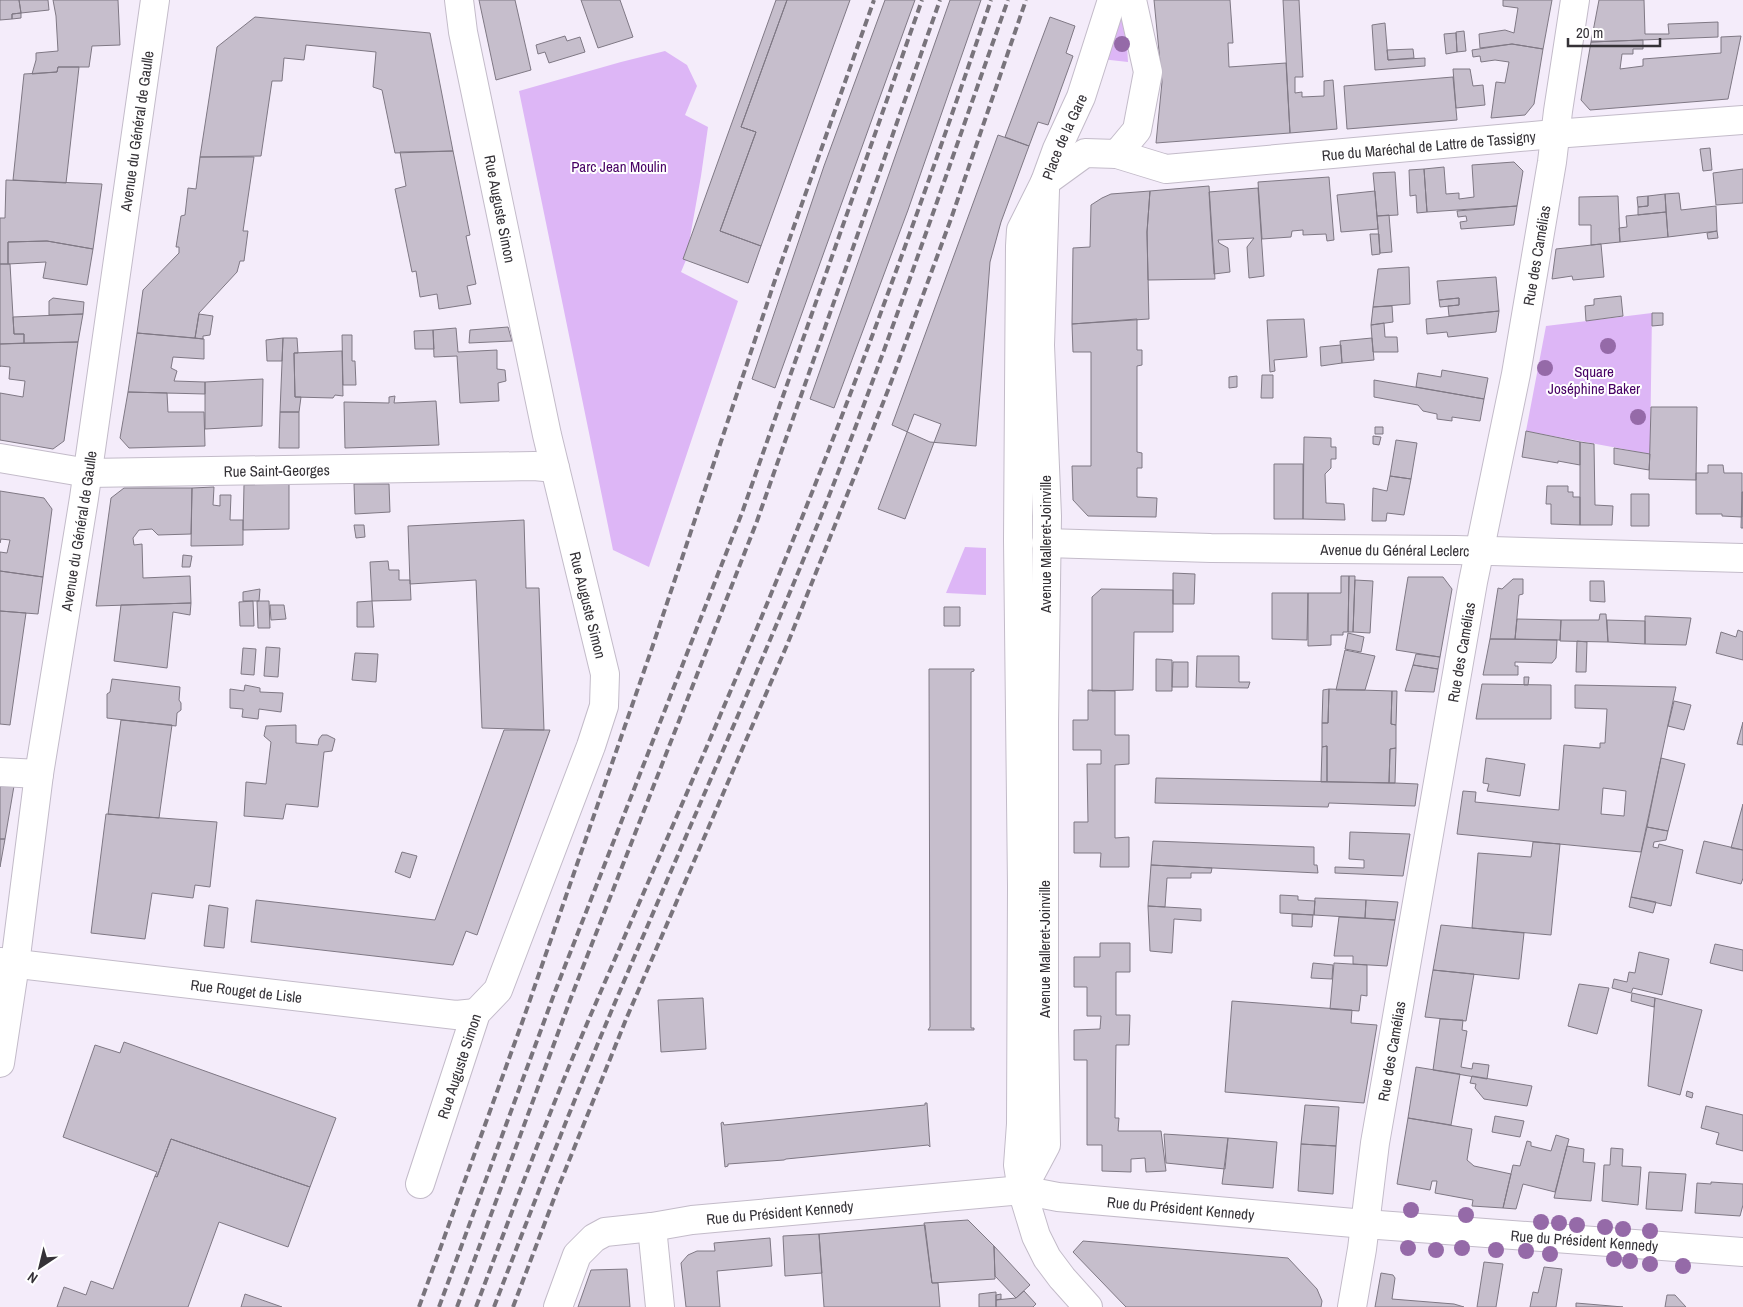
<svg xmlns="http://www.w3.org/2000/svg" width="1743" height="1307" font-family="'Archivo Narrow',sans-serif">
<style>
.green{fill:#ddb6f6}
.building{fill:#c6becc;stroke:#7f7884;fill-rule:evenodd}
.lines{fill:none;stroke-linecap:round;stroke-linejoin:round}
.street-casing{stroke:#c3bbc9;stroke-width:30}
.secondary-casing{stroke:#c3bbc9;stroke-width:30}
.street{stroke:#fff;stroke-width:28}
.secondary{stroke:#fff;stroke-width:28}
.rail{stroke:#79747c;stroke-width:4;stroke-dasharray:8 4;stroke-linecap:butt}
.tree{fill:#956aa8}
.labels{text-anchor:middle;dominant-baseline:central;stroke-width:4;stroke-linejoin:round;paint-order:stroke}
.street-label{font-size:15px;fill:#353237;stroke:#fff}
.park-label{font-size:15px;fill:#470064;stroke:#fff}
</style>
<rect width="100%" height="100%" fill="#f4ecfa"/>
<path class="green" d="M1115,10L1125,12L1128,62L1101,59Z
M665,51L687,65L697,86L685,115L708,127L701,176L686,260L681,272L738,301L649,567L613,550L519,91L621,62Z
M1652,313L1650,454L1526,431L1546,326Z
M965,547L986,548V595L946,593Z"/>
<path class="building" d="M0,0H19L21,13L12,14V19L0,20Z
M19,0H48L49,10L21,13Z
M53,0H118L120,45L92,46L89,67H58L57,72L32,74L36,60V53L58,51L56,16Z
M479,0H515L531,70L496,80Z
M581,0H620L633,37L598,48Z
M776,0H787L741,127L756,132L720,231L761,246L748,283L683,259Z
M787,0H850L761,246L720,231L756,132L741,127Z
M885,0H915L775,388L752,379L824,166Z
M950,0H981L908,210L834,408L810,399Z
M1154,0H1230L1233,43H1228L1229,67L1286,63L1290,133L1156,143L1162,82Z
M1283,0H1299L1303,77H1295V93L1302,92V97L1324,96V81L1333,80L1337,129L1290,133Z
M1503,0H1552L1543,49L1512,44L1480,48L1479,34L1505,30L1514,33L1518,8L1503,6Z
M1599,0H1644L1645,34H1669L1668,24L1718,22V37L1591,42Z
M21,13V18L12,19V14Z
M255,17L430,33L453,151L395,153L382,90L373,87L376,52L306,45L304,60L284,58L282,81H272L261,156L200,157L217,47Z
M1050,17L1075,26L1066,53L1073,56L1048,125L1038,122L1029,146L1005,137Z
M1385,23L1388,60L1425,58V66L1375,70L1372,25Z
M1464,31L1466,51L1457,52L1456,32Z
M1456,33L1457,52L1446,54L1444,34Z
M565,36L567,41L580,37L585,52L549,63L545,52L538,54L536,45Z
M1741,36L1728,99L1590,110L1581,100L1591,42L1643,40V49H1633V54H1622L1620,69L1643,66V59L1721,53V37Z
M1512,44L1543,49L1534,104L1525,115L1491,118L1496,82L1505,83L1509,62L1495,60L1481,62L1480,56L1473,57L1472,50Z
M1413,49L1414,58L1388,60L1387,50Z
M58,67H79L66,183L13,180L24,74L57,72Z
M1453,69H1470L1473,86L1483,85L1485,105L1456,108Z
M1453,77L1457,120L1347,129L1344,86Z
M998,135L1029,146L1001,222L990,262L976,446L930,442L892,425Z
M1710,148L1712,170L1703,171L1700,149Z
M453,151L470,235L466,236L476,284L467,286L471,304L439,309L437,294L420,297L416,271L412,272L395,189L406,186L400,152Z
M200,157H254L243,231H248L244,261H240L237,272L199,313L195,338L137,333L143,290L179,253V247H176L181,216L185,215L188,188L196,189Z
M1514,162L1523,171L1517,206L1427,212L1424,169L1444,167L1446,194L1459,193V199L1474,197L1472,165Z
M1424,169L1427,212L1417,213L1416,195L1410,196L1409,170Z
M1743,169V203L1716,205L1713,173Z
M1395,172L1398,215L1377,216L1373,173Z
M1329,177L1334,240L1327,241L1326,234L1303,235V230L1292,231L1291,237L1262,239L1258,182Z
M6,180L102,184L93,249L47,241L8,242V264H0V218H5Z
M1209,186L1215,279L1148,280L1147,232L1150,191Z
M1258,188L1264,276L1249,278L1247,247L1254,238L1218,240L1219,243L1228,248L1230,272L1214,274L1209,192Z
M1150,191L1147,232L1149,319L1072,324L1073,248L1090,247L1091,205L1102,198L1111,194Z
M1375,191L1378,229L1341,232L1337,195Z
M1679,193L1681,210L1716,206L1717,231L1668,237L1665,194Z
M1665,194L1666,212L1638,215V207L1648,206V196Z
M1618,196L1620,242L1591,245V225H1579V197Z
M1648,196V206L1638,207L1637,197Z
M1517,206L1514,225L1461,229L1460,222L1467,221L1466,216L1458,217L1457,211Z
M1666,212L1668,237L1620,242L1619,228L1627,227L1626,216Z
M1389,215L1392,252L1380,253L1377,216Z
M1717,231L1718,238L1708,239L1707,233Z
M1370,234H1379L1380,254L1372,255Z
M47,241L93,249L87,285L43,278L46,262L8,264V242Z
M1601,244L1604,277L1573,280L1572,276L1552,279L1556,249Z
M0,264H10L14,334H24V343L0,344Z
M1409,267L1410,304L1373,307L1378,269Z
M1496,277L1499,311L1449,316L1448,306L1459,305V298L1439,300L1437,281Z
M1621,296L1623,316L1586,321L1585,306L1594,305V299Z
M53,298L84,302L83,314L49,315V301Z
M1459,298V305L1440,307L1439,300Z
M1392,306L1393,322L1371,325L1373,307Z
M1499,311L1496,332L1448,337L1447,332L1427,334L1426,319Z
M1652,313H1663V325L1652,326Z
M83,314L78,342L24,343V334H14L13,317Z
M199,314L213,316L210,335L203,336V339L195,338Z
M1137,319V350H1142V365L1137,366V452L1142,453V468H1137V497L1157,498L1156,517L1088,516L1073,500L1072,466H1091V352H1073L1072,324Z
M1304,319L1307,357L1274,360L1275,371L1270,372L1267,320Z
M1384,323L1385,337H1397L1398,352H1373L1371,325Z
M508,327L512,341L469,343L470,330Z
M456,328L458,352L497,350V369L505,370L506,381L498,383L499,401L460,403L457,356L434,357L433,330Z
M433,330L434,349H415L414,331Z
M137,333L204,339V359L173,357L171,368L177,371L174,381L205,382V394L128,392Z
M342,335H352V361H355L356,385H343Z
M283,338L282,361H267L266,340Z
M283,338H297L298,353H294L295,397H301L299,412H280Z
M1372,338L1374,360L1342,363L1340,341Z
M78,342L64,441L53,449L0,440V393L23,397L25,381L9,379L10,367L0,366V367V344Z
M1341,345L1342,363L1321,366L1320,347Z
M342,351L343,396L335,395L333,398L295,397L294,353Z
M1442,370L1488,378L1484,399L1416,387L1418,373L1441,377Z
M1262,375H1273V398H1261Z
M1237,376V387L1229,388V377Z
M263,379L262,426L205,429V382Z
M1374,380L1484,399L1480,421L1452,417V421L1437,419V414L1423,411L1418,405L1374,397Z
M128,392L167,393L168,412H204L205,446L129,448L120,438Z
M395,396L394,403L436,401L439,445L345,448L344,402L389,403V397Z
M1651,407H1697L1696,480L1649,479Z
M280,412H299V448H279Z
M914,414L941,424L905,519L878,509Z
M1375,427H1383V434H1375Z
M1526,431L1580,442V465L1558,461V463L1522,457Z
M1373,436L1381,437L1379,445L1373,444Z
M1304,437L1331,438V447H1336V459H1331V468L1325,474L1326,503L1344,504L1345,520L1303,519Z
M1396,440L1417,443L1411,479L1390,476Z
M1580,442L1594,444L1595,505L1613,506L1612,525H1580Z
M1614,448L1650,454L1649,470L1614,464Z
M1274,464H1303V519H1274Z
M1708,465H1723L1724,473H1742V517L1722,516V514H1696V473H1708Z
M1390,476L1411,479L1404,515L1387,513L1386,521H1372L1373,488L1387,491Z
M289,484V529L243,530L244,485Z
M354,484H389L390,512L355,514Z
M1547,486H1568V492H1573V497H1580V525L1551,524V504H1546Z
M214,487L213,505L220,506V495H231L230,520H243V545L191,546L192,488Z
M124,488H192L191,534L158,535L152,529L139,530L133,538L134,545L142,544L143,578L190,576L191,603L96,606L111,498Z
M0,491L44,498L52,509L43,577L0,571V552L7,553L10,540L1,539L0,543Z
M1742,492H1743V528H1741Z
M1631,494H1649V526H1631Z
M524,520L526,588H539L544,730L482,728L476,580L410,584L408,526Z
M354,525H364L365,537L356,538Z
M183,555L192,556L190,567H182Z
M388,561L389,570H399V580H410L411,600L372,601L370,562Z
M0,571L43,577L38,614L0,611Z
M1173,573L1195,574L1194,604H1173Z
M1341,576H1349L1348,632H1343V635H1331V645L1308,646V593H1341Z
M1349,576H1355L1353,632H1348Z
M1408,577H1443L1452,589L1440,657L1396,650Z
M1513,579H1523V594L1519,595L1515,639H1490L1498,588L1502,589Z
M1355,580L1373,581L1370,633L1353,632Z
M1590,581H1604L1605,602L1590,601Z
M260,589L259,601H243V592Z
M1101,589L1173,590V632H1134L1133,690L1092,691V597Z
M1272,593H1308L1307,640L1272,639Z
M253,601L254,626H240L239,602Z
M257,601H269L270,628H258Z
M372,601L374,627H357V602Z
M191,603L190,615L173,612L167,668L114,661L121,605Z
M270,605H284L286,619L271,620Z
M944,607H960V626H944Z
M0,611L26,613L10,725L0,724Z
M1600,614H1606L1608,642L1560,641L1561,620H1599Z
M1645,616L1691,618L1686,645L1645,644Z
M1517,619L1561,620L1560,640L1515,639Z
M1607,620L1645,621V644L1608,642Z
M1738,630L1743,632V660L1716,653L1721,632L1736,637Z
M1348,633L1364,637L1361,652L1345,649Z
M1490,639L1557,640L1556,658L1552,663L1515,662V666H1518V675H1483Z
M1577,641L1587,642L1586,672H1576Z
M266,647L280,648L278,677L264,676Z
M243,648L256,649L254,675L241,674Z
M1345,650L1375,656L1365,690H1336Z
M355,653L378,654L376,682L352,680Z
M1416,654L1440,657L1438,669L1413,665Z
M1197,656H1239V682H1250L1248,688L1196,687Z
M1156,659L1172,660V691H1156Z
M1173,662H1188V687H1172Z
M1413,665L1438,669L1434,692L1405,691Z
M929,669H974V671L971,672V1028H974V1030H928L930,1027Z
M1524,677H1529L1528,685H1524Z
M112,679L180,687L179,700L181,703V710L177,713L176,726L107,718V694L110,692Z
M1482,684L1551,685V719H1476Z
M245,685L260,688V692L283,693L281,712L259,709L258,719L242,717L243,709L230,708V689L244,691Z
M1575,685L1676,687L1641,852L1457,834L1463,791L1476,792L1475,802L1559,810L1564,745L1600,748V743H1605L1607,709L1575,708ZM1603,788L1626,791L1624,816L1601,814Z
M1329,689L1328,723H1322L1323,690Z
M1329,689L1392,691L1391,724L1396,725V748L1390,749L1389,783L1327,782V746L1322,747V723H1328Z
M1088,690L1115,691V735H1129V764L1115,765V838L1129,837V867H1100L1101,853H1074V822H1088L1087,764H1101V750H1073V720H1088Z
M1392,691H1397L1396,725L1391,724Z
M1674,701L1691,705L1684,730L1668,726Z
M121,720L172,725L159,818L108,814Z
M1743,722V745L1737,744Z
M296,725V743L318,745L319,739L322,735H327L335,739L332,751L324,752L318,807L286,804L283,819L244,816L246,782L266,784L271,742L264,736L266,726Z
M504,730H550L477,935L466,931L453,965L251,942L256,900L435,920Z
M1327,746V782H1321L1322,747Z
M1396,748L1395,783H1389L1390,749Z
M1486,758L1525,764L1520,796L1487,791L1489,784L1483,783Z
M1661,758L1685,764L1668,831L1647,827Z
M1156,778L1395,783L1418,784L1415,806L1329,803L1328,807L1155,803Z
M0,782L14,786L5,839H0Z
M1743,804V850L1731,848Z
M106,814L217,822L210,887L195,885L193,898L152,893L145,939L91,933Z
M1647,827L1668,831L1666,840L1654,842L1653,847L1658,848L1659,844L1683,850L1671,906L1631,897Z
M1350,832L1410,834L1403,876L1335,873V867L1364,868V860L1349,859Z
M0,839H5L0,867Z
M1153,841L1314,847V865H1317L1318,873L1151,865Z
M1704,841L1743,850V878L1741,884L1696,873Z
M1533,842L1560,844L1551,935L1472,928L1478,853L1531,857Z
M402,852L417,856L410,878L395,872Z
M1151,865L1212,868L1211,873H1191V878H1167L1165,907L1148,906Z
M1280,895L1298,896V900L1315,901L1314,915L1280,913Z
M1631,897L1656,902L1653,913L1629,907Z
M1315,898L1366,900L1365,918L1314,915Z
M1366,900L1398,902L1395,920L1365,918Z
M209,905L228,908L224,948L204,946Z
M1148,906L1201,909V921L1174,919L1172,953L1150,951Z
M1292,914L1313,915L1312,927L1292,926Z
M1339,917L1395,920L1387,966L1353,964V956H1334Z
M1441,925L1524,933L1519,979L1433,970Z
M1100,943H1130V972H1116V1015H1130L1129,1045H1116L1115,1118H1119L1118,1131H1161L1166,1171L1146,1172L1145,1158L1131,1159V1172L1102,1171V1145H1087V1060H1074V1030L1100,1029L1101,1016H1087V987H1074V957H1100Z
M1715,944L1743,950V971L1710,963Z
M1639,952L1669,959L1662,995L1633,988L1631,993L1612,988L1614,979L1627,982L1629,972L1635,973Z
M1313,963L1333,965L1332,979L1311,978Z
M1334,963L1367,965V996L1361,995L1359,1011L1330,1009Z
M1433,970L1474,974L1466,1021L1425,1017Z
M1579,984L1609,988L1597,1034L1568,1026Z
M1632,993L1655,998L1654,1007L1631,1001Z
M703,998L706,1049L661,1052L658,1000Z
M1655,998L1702,1010L1680,1095L1648,1086Z
M1232,1001L1352,1010L1351,1023L1377,1025L1364,1103L1225,1092Z
M1440,1019L1463,1020L1462,1030L1467,1031L1461,1067L1472,1069L1473,1063L1489,1065L1487,1079L1433,1070Z
M124,1042L336,1118L310,1187L171,1139L157,1177L155,1176L157,1172L63,1137L95,1045L120,1053Z
M1416,1067L1460,1074L1451,1125L1408,1118Z
M1472,1076L1532,1086L1527,1106L1484,1099L1475,1088L1476,1084L1470,1083Z
M1687,1091L1693,1093L1692,1098L1686,1096Z
M925,1103H927L930,1147L928,1145L786,1159L784,1160L728,1164V1166L725,1167L721,1123L723,1122L724,1125L925,1105Z
M1305,1105L1339,1107L1336,1146L1301,1144Z
M1706,1106L1743,1115V1151L1716,1144L1719,1133L1701,1128Z
M1495,1116L1524,1121L1520,1137L1492,1132Z
M1408,1118L1472,1129L1467,1160L1474,1166L1511,1174L1503,1208L1472,1206L1473,1200L1435,1193L1437,1181H1432L1430,1190L1397,1184Z
M1164,1134L1228,1138L1225,1169L1166,1163Z
M1556,1135L1569,1139L1555,1192L1523,1184L1516,1209L1503,1208L1513,1165L1520,1166L1527,1141L1531,1142V1146L1551,1151Z
M1228,1138L1277,1142L1273,1188L1222,1184Z
M171,1139L310,1187L288,1247L219,1222L188,1307H57L64,1287L86,1295L91,1281L113,1289L155,1176L157,1177Z
M1301,1144L1336,1146L1333,1194L1298,1191Z
M1567,1146L1584,1149L1583,1162L1595,1163L1591,1201L1554,1198Z
M1611,1148L1623,1149L1622,1166L1641,1167L1638,1205L1602,1201L1604,1165H1610Z
M1649,1172L1686,1174L1682,1211L1646,1209Z
M1711,1182L1743,1184V1205L1740,1216L1695,1213L1697,1183L1711,1184Z
M968,1220L994,1246L995,1279L932,1283L924,1223Z
M925,1225L932,1283H938L940,1307H824L819,1234Z
M819,1234L822,1273L785,1276L783,1236Z
M770,1238L772,1266L717,1271L720,1307H686L681,1263L688,1255L697,1251H715L714,1243Z
M1083,1241L1288,1258L1317,1289L1322,1301L1321,1307H1126L1073,1252Z
M994,1246L1030,1285L1016,1298L995,1276Z
M1484,1262L1503,1264L1496,1307H1477Z
M1544,1267L1562,1269L1556,1307H1530L1533,1292L1538,1293Z
M627,1269L630,1307H578L591,1270Z
M1381,1273L1393,1275L1395,1278L1392,1299L1454,1304L1464,1307H1375Z
M1024,1291L1036,1304L1033,1307H996V1300L1016,1298Z
M996,1292V1307H979V1294Z
M245,1294L282,1307H241Z
M1001,1294V1299L996,1300V1295Z
M1667,1295H1675L1686,1307H1665Z
M1576,1303L1623,1307H1576Z"/>
<g class="lines">
<g class="street-casing">
<g id="street">
<path id="s1" d="M1117,154L1166,169L1554,134L1743,120"/>
<path id="s2" d="M0,458L88,473L534,466L555,468"/>
<path id="s3" d="M1046,543L1211,548L1456,550L1743,558"/>
<path d="M0,772L39,774"/>
<path id="s4" d="M0,962L456,1015L476,1013"/>
<path id="s5" d="M420,1184L476,1013L498,990L591,746L604,706L605,674L547,435L463,32L459,0"/>
<path d="M652,1227L660,1307"/>
<path id="s6" d="M558,1307L577,1255L594,1238L605,1232L652,1227L692,1220L1022,1190L1058,1197L1365,1224L1743,1252"/>
<path id="s7" d="M1352,1307L1362,1249L1375,1143L1473,582L1516,374L1552,162L1558,111L1575,0"/>
</g>
</g>
<g class="secondary-casing">
<g id="secondary">
<path d="M1045,182L1085,153L1117,154L1137,130L1148,72L1132,0"/>
<path id="s8" d="M0,1063L15,964L39,774L84,498L155,0"/>
<path d="M1022,1190L1046,1145L1044,1029V722L1047,516L1040,345L1045,190"/>
<path id="s9" d="M1088,1307L1062,1278L1047,1258L1036,1236L1022,1190L1018,1165L1021,1124L1022,887L1018,540L1020,246L1021,230L1045,182L1057,149L1081,97L1112,0"/>
</g>
</g>
<use href="#street" class="street"/>
<use href="#secondary" class="secondary"/>
<path class="rail" d="M419,1307L523,1020L652,648L775,280L874,0
M439,1307L556,989L743,510L922,0
M457,1307L572,995L757,521L940,0
M476,1307C514,1206 552,1104 595,1005C663,847 733,690 797,530C867,356 931,178 991,0
M494,1307C532,1208 570,1109 611,1012C674,862 740,714 802,563C878,378 941,188 1008,0
M513,1307L558,1188L627,1017L787,645L855,475L890,385L952,216L1026,0"/>
</g>
<g class="tree">
<circle cx="1122" cy="44" r="8"/>
<circle cx="1608" cy="346" r="8"/>
<circle cx="1545" cy="368" r="8"/>
<circle cx="1638" cy="417" r="8"/>
<circle cx="1411" cy="1210" r="8"/>
<circle cx="1466" cy="1215" r="8"/>
<circle cx="1541" cy="1222" r="8"/>
<circle cx="1559" cy="1223" r="8"/>
<circle cx="1577" cy="1225" r="8"/>
<circle cx="1605" cy="1227" r="8"/>
<circle cx="1623" cy="1229" r="8"/>
<circle cx="1650" cy="1231" r="8"/>
<circle cx="1408" cy="1248" r="8"/>
<circle cx="1462" cy="1248" r="8"/>
<circle cx="1436" cy="1250" r="8"/>
<circle cx="1496" cy="1250" r="8"/>
<circle cx="1526" cy="1251" r="8"/>
<circle cx="1550" cy="1254" r="8"/>
<circle cx="1614" cy="1259" r="8"/>
<circle cx="1630" cy="1261" r="8"/>
<circle cx="1650" cy="1264" r="8"/>
<circle cx="1683" cy="1266" r="8"/>
</g>
<g class="labels">
<g class="street-label">
<text stroke="none"><textPath href="#s8" startOffset="942">Avenue du Général de Gaulle</textPath></text>
<text stroke="none"><textPath href="#s9" startOffset="1200">Place de la Gare</textPath></text>
<text stroke="none"><textPath href="#s1" startOffset="315">Rue du Maréchal de Lattre de Tassigny</textPath></text>
<text transform="translate(500 209) rotate(79)">Rue Auguste Simon</text>
<text stroke="none"><textPath href="#s7" startOffset="1068">Rue des Camélias</textPath></text>
<text stroke="none"><textPath href="#s2" startOffset="278">Rue Saint-Georges</textPath></text>
<text stroke="none"><textPath href="#s8" startOffset="538">Avenue du Général de Gaulle</textPath></text>
<text transform="translate(1045 544) rotate(-90)">Avenue Malleret-Joinville</text>
<text stroke="none"><textPath href="#s3" startOffset="349">Avenue du Général Leclerc</textPath></text>
<text transform="translate(588 605) rotate(76)">Rue Auguste Simon</text>
<text stroke="none"><textPath href="#s7" startOffset="664">Rue des Camélias</textPath></text>
<text transform="translate(1044 949) rotate(-90)">Avenue Malleret-Joinville</text>
<text stroke="none"><textPath href="#s4" startOffset="248">Rue Rouget de Lisle</textPath></text>
<text stroke="none"><textPath href="#s7" startOffset="259">Rue des Camélias</textPath></text>
<text stroke="none"><textPath href="#s5" startOffset="124">Rue Auguste Simon</textPath></text>
<text stroke="none"><textPath href="#s6" startOffset="671">Rue du Président Kennedy</textPath></text>
<text stroke="none"><textPath href="#s6" startOffset="268">Rue du Président Kennedy</textPath></text>
<text stroke="none"><textPath href="#s6" startOffset="1076">Rue du Président Kennedy</textPath></text>
</g>
<g class="park-label">
<text x="619" y="166">Parc Jean Moulin</text>
<text x="1594" y="371">Square<tspan x="1594" dy="17">Joséphine Baker</tspan></text>
</g>
</g>
<g transform="translate(40 1267) rotate(215)" stroke="#ffffff" stroke-width="4" paint-order="stroke">
<path d="M0-4L9 19L0 12L-9 19Z" fill="#353237"/>
<text y="-8" font-size="14" font-weight="bold" text-anchor="middle" fill="#353237">N</text>
</g>
<path d="M1568 38v8h92v-8" fill="none" stroke="#353237" stroke-width="2.5"/>
<text x="1576" y="38" font-size="15" fill="#353237" stroke="#ffffff" stroke-width="4" paint-order="stroke">20 m</text>
</svg>
